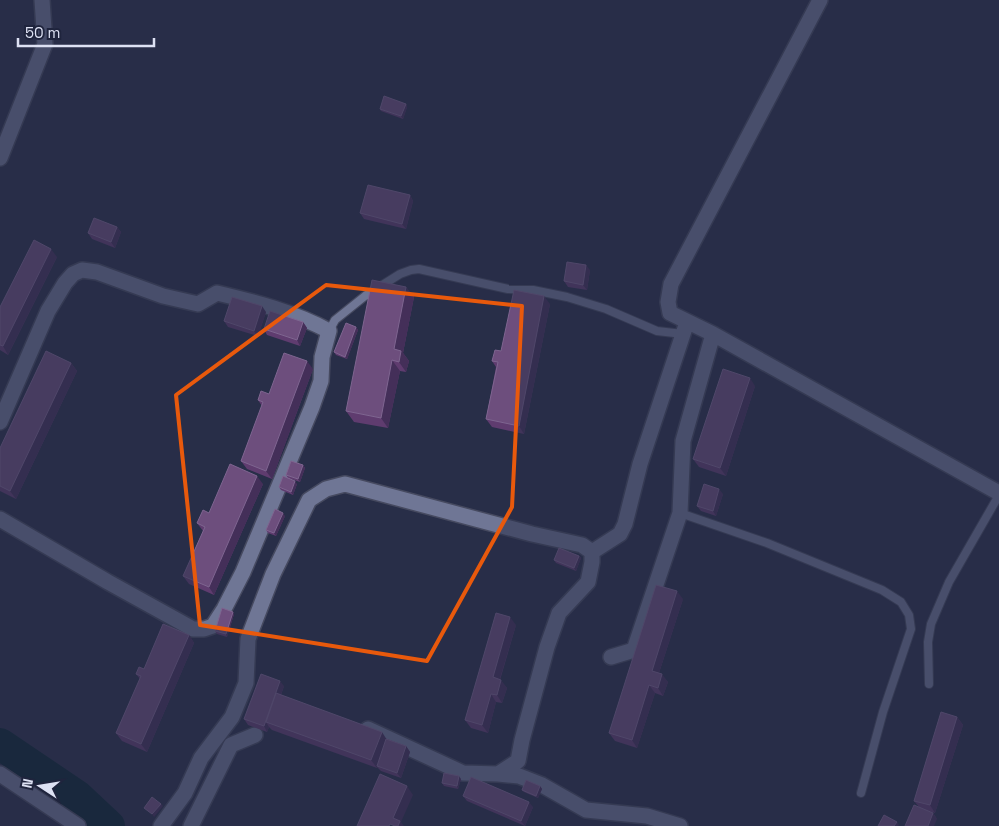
<svg xmlns="http://www.w3.org/2000/svg" width="999" height="826" font-family="'Space Grotesk',sans-serif">
<style>
.lines{fill:none;stroke-linecap:round;stroke-linejoin:round}
.river{stroke:#08232f;stroke-width:32}
.lane-casing{stroke:#464a60;stroke-width:10}
.street-casing{stroke:#464a60;stroke-width:18}
.secondary-casing{stroke:#464a60;stroke-width:18}
.lane{stroke:#6f7695;stroke-width:8}
.street{stroke:#6f7695;stroke-width:15}
.secondary{stroke:#6f7695;stroke-width:15}
.wall{fill:#5f3c6f}
.shaded-wall{fill:#442f59}
.building{fill:#6d4e7d;stroke:#7e6590}
.marked{fill:none;stroke:#e8590c;stroke-width:4;stroke-linejoin:round}
</style>
<rect width="100%" height="100%" fill="#282e48"/>
<g class="lines">
<path class="river" d="M0,744L77,796L109,826"/>
<g class="lane-casing">
<path id="lane" d="M329,331L335,320L365,296L400,274L411,270L419,269L508,289L533,290L567,297L606,309L657,331L683,334
M680,513L767,543L882,590L901,602L909,615L911,629L883,712L861,793
M929,684L928,642L931,624L949,582L999,495"/>
</g>
<g class="street-casing">
<path id="street" d="M820,0L671,284L668,302L670,313L713,334L999,493
M0,158L45,44L42,0
M0,422L48,311L65,283L73,274L82,270L97,272L163,296L198,304L217,293C255,302 294,312 329,331L322,357L321,381L312,407L243,572L224,609L213,626L204,629H193L108,582L0,519
M592,552L620,534L625,524L640,464L687,322
M611,657L634,650L680,513L683,441L713,334
M498,774L519,776L542,785L586,810L647,816L680,826
M161,826L185,793L201,758L232,717L246,683L248,639L273,574L309,500L326,489L345,484L532,534L582,545L592,552V562L588,582L559,613L547,647L522,740L518,761L498,774L463,773L368,729
M191,826L231,745L255,735"/>
</g>
<g class="secondary-casing">
<path id="secondary" d="M0,774L78,826"/>
</g>
<use href="#lane" class="lane"/>
<use href="#street" class="street"/>
<use href="#secondary" class="secondary"/>
</g>
<path class="wall" d="M406,104L407,107L403,119L381,111L380,109Z
M410,195L413,201L406,229L364,219L360,213Z
M117,227L121,232L115,248L92,239L88,233Z
M57,257L8,355L0,350V307Z
M590,270L587,290L568,287L564,281Z
M406,287L414,297L403,353L409,361L406,372L400,371L388,428L354,422L346,411Z
M550,304L524,434L492,427L486,419L496,367L492,361Z
M266,312L258,336L228,327L224,321Z
M303,322L307,328L300,346L267,335L264,329Z
M356,327L358,330L347,359L336,355L334,352Z
M71,363L77,371L16,499L0,491V448Z
M313,369L272,479L247,469L241,461L262,406L258,400Z
M755,386L726,476L699,467L693,459Z
M303,465L305,468L300,482L288,478L286,475Z
M263,484L214,595L189,584L183,576L203,531L197,523L209,513Z
M297,484L293,495L281,490L279,487Z
M723,494L716,516L701,511L697,506Z
M285,516L276,536L268,533L266,530Z
M579,556L581,558L576,571L556,563L554,560Z
M683,599L659,673L668,682L663,696L655,693L637,748L615,741L609,733Z
M234,614L227,637L217,634L215,631Z
M516,625L500,680L507,688L502,703L496,702L488,733L471,728L465,720Z
M189,635L194,643L147,752L122,741L116,733L140,679L136,674Z
M284,686L281,695L387,739L406,746L410,752L401,778L381,771L377,767V768L272,730L269,727L267,732L248,725L244,719Z
M957,717L963,725L935,813L928,811L933,813L937,819L919,807L914,801Z
M461,779L458,789L444,786L442,783Z
M540,786L542,789L538,798L524,792L522,790Z
M463,796L533,807L525,826L467,801Z"/>
<path class="shaded-wall" d="M406,104L407,107L403,119L401,116Z
M410,195L413,201L406,229L402,224Z
M117,227L121,232L115,248L111,242Z
M51,249L57,257L8,355L3,346Z
M586,265L590,270L587,290L583,285Z
M406,287L414,297L403,353L409,361L406,372L399,362L394,349Z
M544,296L550,304L524,434L519,426Z
M262,306L266,312L258,336L254,331Z
M303,322L307,328L300,346L297,340Z
M356,327L358,330L347,359L345,357Z
M392,360L400,371L388,428L381,418Z
M307,361L313,369L272,479L266,471Z
M71,363L77,371L16,499L10,491Z
M750,378L755,386L726,476L720,468Z
M303,465L305,468L300,482L298,479Z
M257,476L263,484L214,595L209,587Z
M295,481L297,484L293,495L291,492Z
M719,489L723,494L716,516L713,511Z
M283,513L285,516L276,536L274,533Z
M579,556L581,558L576,571L574,568Z
M677,591L683,599L657,679L652,671Z
M233,612L234,614L227,637L226,634Z
M510,617L516,625L498,685L493,677Z
M189,635L194,643L147,752L141,744Z
M662,674L668,682L663,696L658,688Z
M501,680L507,688L502,703L497,695Z
M280,681L284,686L271,723L266,722L269,727L267,732L264,726Z
M649,685L655,693L637,748L632,740Z
M491,694L496,702L488,733L482,725Z
M957,717L963,725L935,813L930,805Z
M382,732L387,740L377,768L371,760Z
M406,746L410,752L401,778L397,773Z
M459,776L461,779L458,789L457,786Z
M407,786L413,795L401,822L404,826H398L393,818Z
M540,786L542,789L538,798L536,796Z
M529,802L533,807L525,826L521,821Z
M161,804L163,806L154,817L152,814Z
M933,813L937,819L934,826H928Z
M897,822L899,825L898,826H894Z"/>
<path class="building" d="M384,96L406,104L401,116L380,109Z
M368,185L410,195L402,224L360,213Z
M94,218L117,227L111,242L88,233Z
M34,240L51,249L3,346L0,345V307Z
M567,262L586,265L583,285L564,281Z
M372,280L406,287L394,349L401,351L399,362L392,360L381,418L346,411Z
M514,290L544,296L519,426L486,419L498,362L492,361L495,350L501,351Z
M232,297L262,306L254,331L224,321Z
M270,311L303,322L297,340L264,329Z
M346,323L356,327L345,357L334,352Z
M46,351L71,363L10,491L0,486V448Z
M284,353L307,361L266,471L241,461L263,402L258,400L261,391L269,394Z
M723,369L750,378L720,468L693,459Z
M291,461L303,465L298,479L286,475Z
M230,464L257,476L209,587L183,576L205,527L197,523L203,510L209,513Z
M283,476L295,481L291,492L279,487Z
M704,484L719,489L713,511L697,506Z
M275,509L283,513L274,533L266,530Z
M559,548L579,556L574,568L554,560Z
M656,585L677,591L652,671L662,674L658,688L649,685L632,740L609,733Z
M222,608L233,612L226,634L215,631Z
M496,613L510,617L493,677L501,680L497,695L491,694L482,725L465,720Z
M163,624L189,635L141,744L116,733L141,676L136,674L139,667L144,669Z
M261,674L280,681L264,726L244,719Z
M276,693L382,732L371,760L266,722Z
M941,712L957,717L930,805L914,801Z
M386,739L406,746L397,773L377,766Z
M444,773L459,776L457,786L442,783Z
M380,774L407,786L393,818L400,821L398,826H395L390,824L389,826H357Z
M471,777L529,802L521,821L463,796Z
M526,780L540,786L536,796L522,790Z
M152,797L161,804L152,814L144,808Z
M914,805L933,813L928,826H905Z
M884,815L897,822L894,826H878Z"/>
<path d="M0 0H999V826H0ZM326,285L522,306L512,507L427,661L200,625L176,395Z" fill="#282e48" fill-opacity=".55" fill-rule="evenodd"/>
<path class="marked" d="M326,285L522,306L512,507L427,661L200,625L176,395Z"/>
<g transform="translate(40 786) rotate(282)" stroke="#1f243d" stroke-width="4" paint-order="stroke">
<path d="M0-4L9 19L0 12L-9 19Z" fill="#dde1f3"/>
<text y="-8" font-size="14" font-weight="bold" text-anchor="middle" fill="#dde1f3">N</text>
</g>
<path d="M18 38v8h136v-8" fill="none" stroke="#dde1f3" stroke-width="2.5"/>
<text x="25" y="38" font-size="15" fill="#dde1f3" stroke="#1f243d" stroke-width="4" paint-order="stroke">50 m</text>
</svg>
